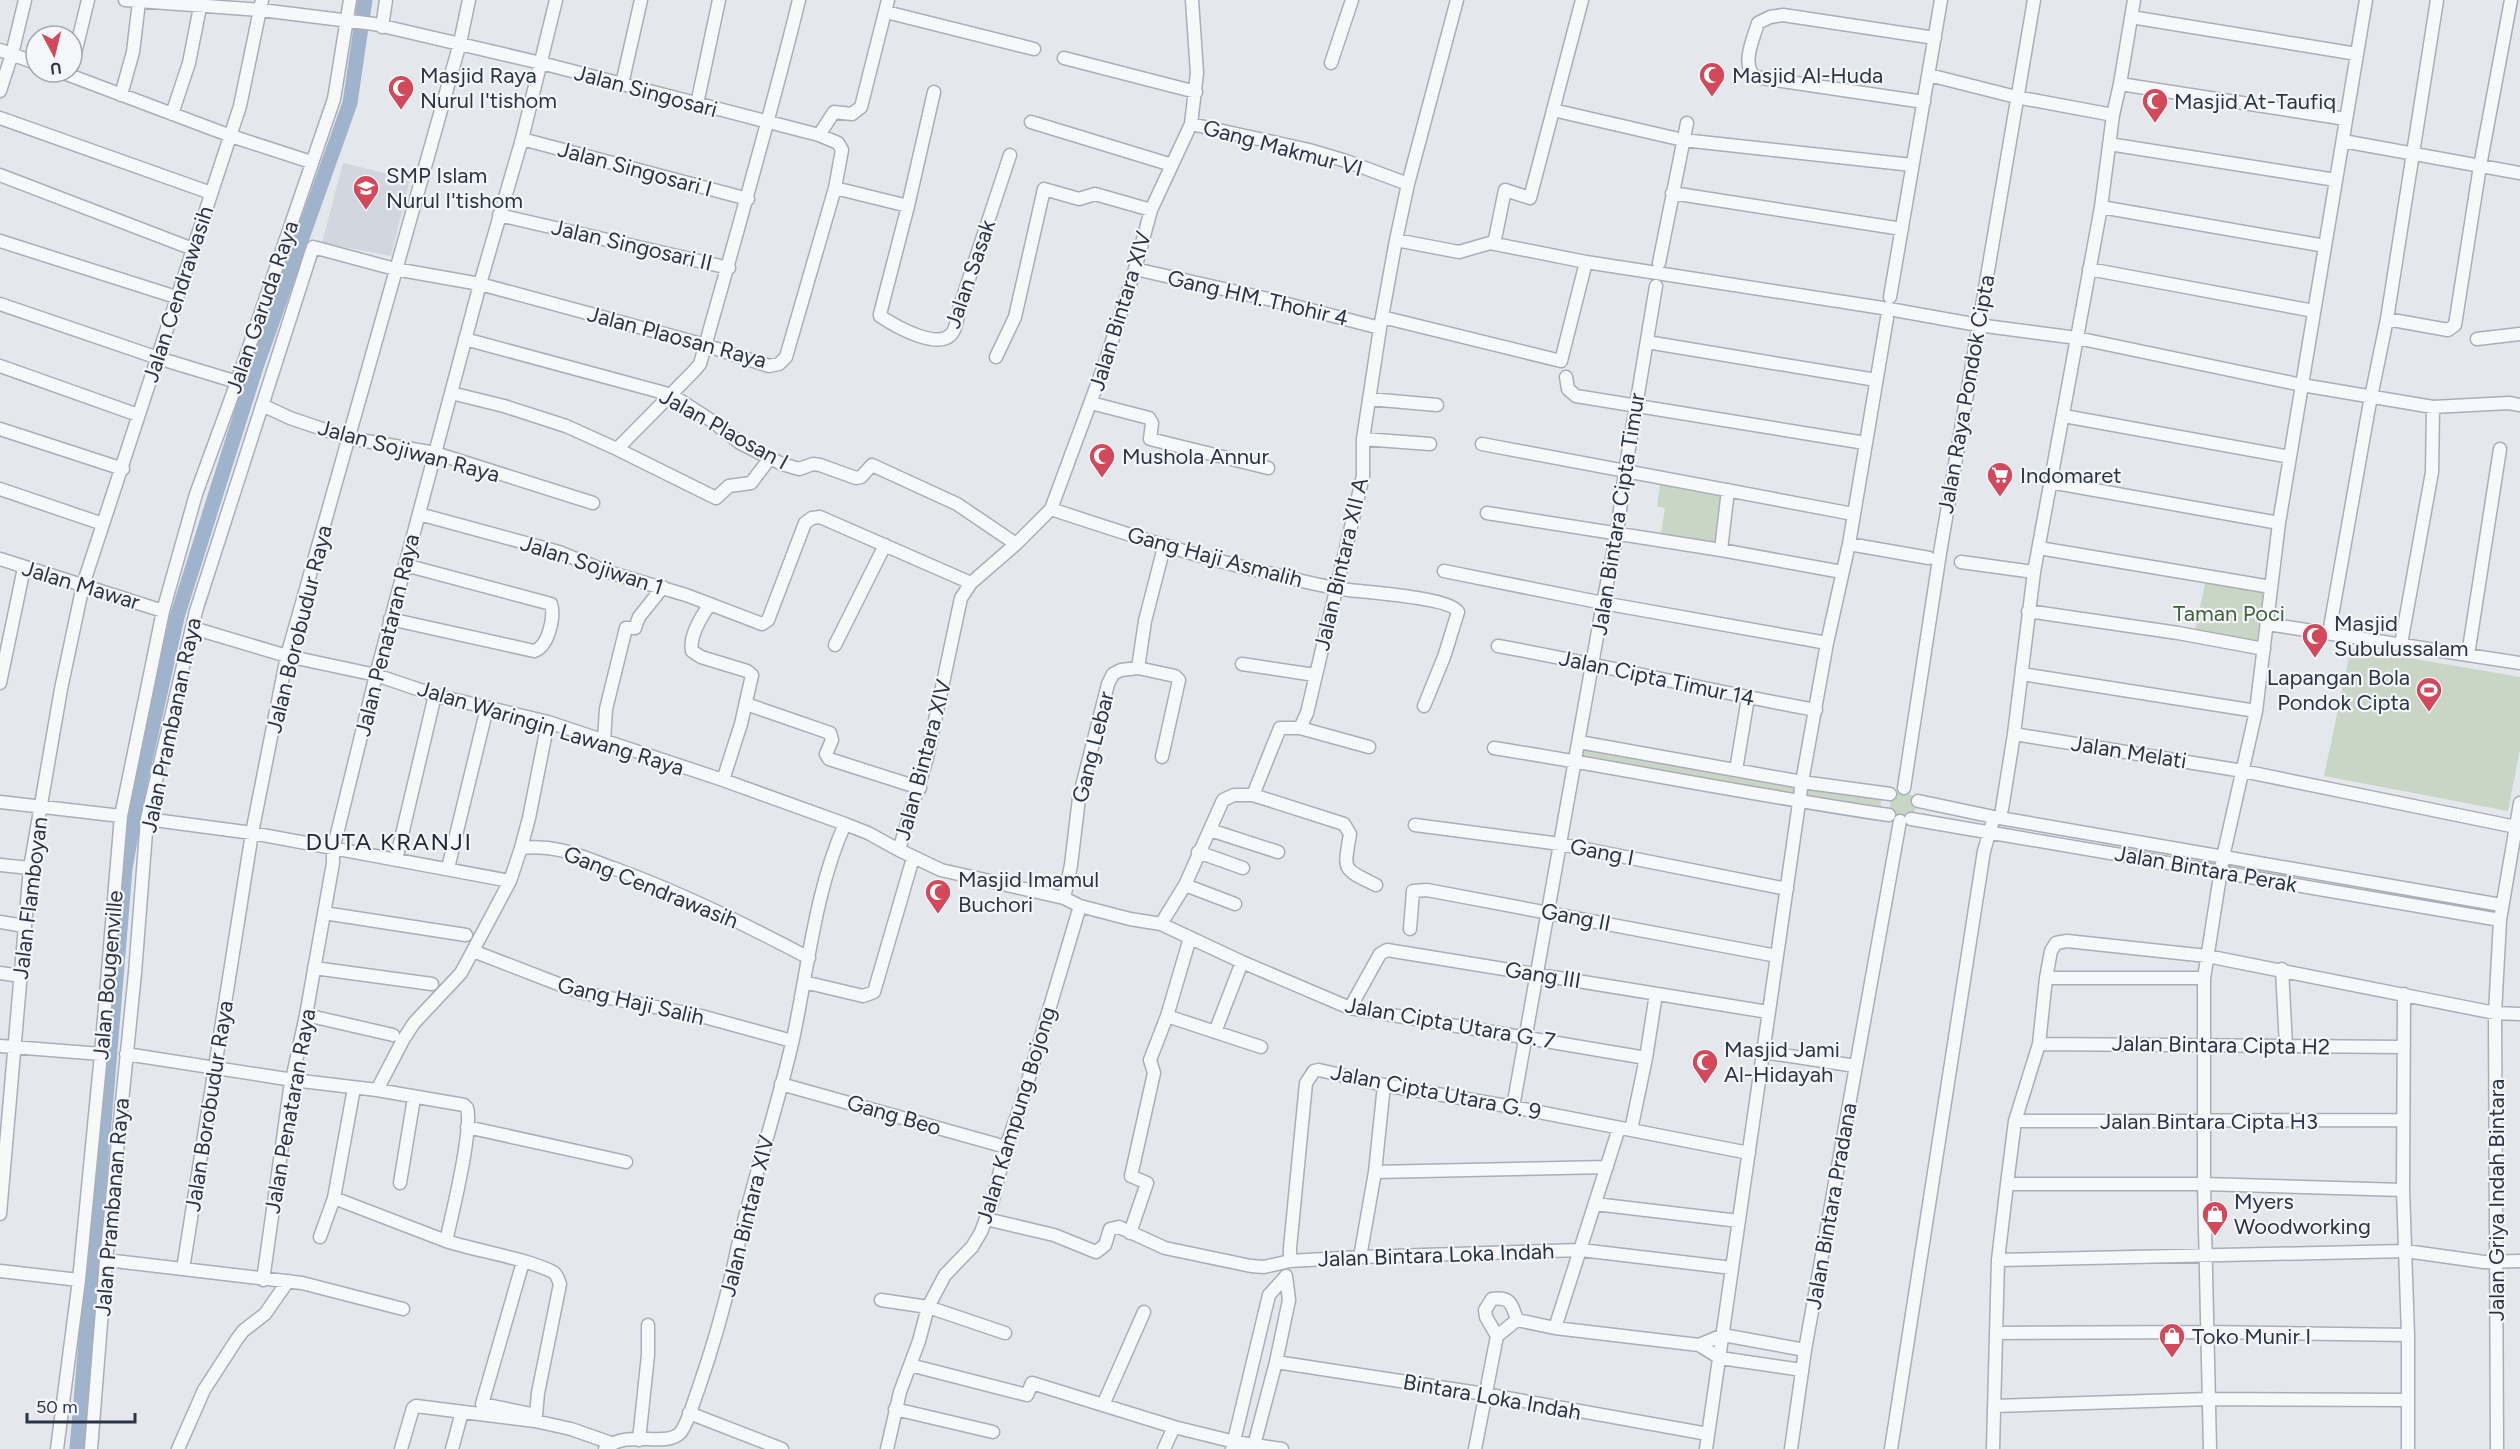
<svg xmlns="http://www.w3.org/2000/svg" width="2520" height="1449" font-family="Figtree,sans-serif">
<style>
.built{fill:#d2d6de}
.green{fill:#c9d6c5}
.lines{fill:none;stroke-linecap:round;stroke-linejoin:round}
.canal{stroke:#9fb4cc;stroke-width:15}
.minor-casing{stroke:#a9aeb7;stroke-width:15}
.minor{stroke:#f7f8fa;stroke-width:12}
.labels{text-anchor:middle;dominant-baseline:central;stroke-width:4.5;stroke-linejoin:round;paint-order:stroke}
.poi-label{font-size:22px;fill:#2b3445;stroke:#f4f6f9;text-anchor:start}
.street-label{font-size:22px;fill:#2b3445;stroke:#f4f6f9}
.park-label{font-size:22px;fill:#3f6138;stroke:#f4f6f9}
.neighbourhood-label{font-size:24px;letter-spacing:1.5px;fill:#1d2536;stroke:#f4f6f9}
</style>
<rect width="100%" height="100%" fill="#e4e7ec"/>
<path class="built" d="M343,163L410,179L391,256L322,243Z"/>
<path class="green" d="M1660,484L1727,493L1719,544L1661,534L1665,508L1657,506Z
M2206,580L2264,591L2256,645L2194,634Z
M2351,648L2520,677V749L2508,811L2324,776Z
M1580,747L1798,784L1796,799L1579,756Z
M1806,786L1882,796L1880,811L1805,799Z
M1890 805a13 13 0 1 1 26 0a13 13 0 1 1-26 0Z"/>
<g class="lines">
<path class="canal" d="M77,1449L125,869L140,783L177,617L256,367L350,103L365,0"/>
<g class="minor-casing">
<path id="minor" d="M125,0L261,10L374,24L541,63L819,135L838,143L842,150L835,188L908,206L880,314V316C895,326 943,354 954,330C957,323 958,314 960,306L1010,155
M886,12L1034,49
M2131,17L2357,54
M382,27L386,0
M0,50L36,63
M1064,58L1196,92
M1331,63L1352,0
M72,66L88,0
M61,72L231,136L311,162
M1929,75L2016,97L2113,115
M622,84L641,0
M2120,84L2346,119
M0,91L12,54L25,0
M121,95L133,52L139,2
M1924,102L1755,77C1741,64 1753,40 1758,23L1770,17L1783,15L1935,38
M697,104L719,0
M1553,110L1683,140L1912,165
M172,114L189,63L200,7
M0,118L211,193
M1031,122L1172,165
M1191,124L1309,150L1346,161L1408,184
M819,135L834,112L852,114L861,107L888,0
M522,139L748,199
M2343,141L2520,173
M2109,144L2336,180
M0,175L193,249
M1672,193L1902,229
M908,206L934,92
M2101,207L2325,246
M499,215L729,268
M1396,240L1459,252L1490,243L1586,262L1889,309L1978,325L2077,338L2302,385L2433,407L2509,403L2520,405
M0,241L176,297
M1494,244L1505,190L1530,198L1582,0
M1659,263L1687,123
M1135,269L1272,300L1380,328
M2089,269L2314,311
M1890,297L1941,0
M0,304L158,358L237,382
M1382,317L1561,361L1586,262
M2387,319L2448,330L2455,325L2480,166L2511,0
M465,339L672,395L712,421L740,443L782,464L799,469L813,464L820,465L856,478L861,477L872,465L957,504L1016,544
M2477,339L2520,334
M1647,342L1876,380
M996,357L1015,317L1044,189L1079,199L1095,194L1151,210
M0,366L138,415
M1566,377L1568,389L1576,396L1865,443
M451,393L504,406L566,426L617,449L693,372L700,364C734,243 769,122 799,0
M1369,399L1437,405
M1091,403L1149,418L1152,423L1150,439L1268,468
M262,405L290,418L349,438L435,453L593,503
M2064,416L2290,457
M0,429L123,469
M1363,439L1430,444
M1482,444L1853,514
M617,449L716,498L729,486L751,483L770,458
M2050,482L2279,523
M0,489L103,524
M1051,509C1126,534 1200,558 1277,575C1301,581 1325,587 1349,590C1367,592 1451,598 1458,612L1444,657L1424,706
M1487,513L1721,550L1842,572
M419,514L559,552L608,572L686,595L762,624L768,620L805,523L812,518L820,517L971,583
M1849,544L1929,558
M2039,548L2271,587
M1721,550L1728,490
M0,559L163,611
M1961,562L2034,572
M1444,571L1603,603L1827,643
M710,604C701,617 689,636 692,651L701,657L747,671L752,675L741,724L723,780
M2028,611L2178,633L2264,649
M390,619L534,651C548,647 555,618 551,604L405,565
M2267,624L2520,663
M193,628L287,656L376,675L435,695L548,722L723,780L845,824
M2329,633L2369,407L2387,319L2437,0
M2401,644L2432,472L2433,407
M835,645L885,545
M1498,646C1605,665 1709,691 1816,710
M2468,655L2500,449
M1242,664L1315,675
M1138,668L1175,676L1179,680L1162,757
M2022,674L2256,711
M0,683L24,568
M746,704L830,733L832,740L826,754L829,759L920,788
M1300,728L1369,747
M2014,734L2243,771L2516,827
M604,741L606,709L626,628H635L639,617L663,587
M1579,742L1802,782L1890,794
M1494,748C1626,769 1757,796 1889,815
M1736,770L1748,698
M1904,788L1940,553L2034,0
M1253,795L1344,824L1350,834C1344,871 1341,868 1376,885
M1918,801L1994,817L2501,905
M0,802L121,816
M2002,809L2014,734L2034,572L2101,207L2113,115L2120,84L2134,0
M147,819L252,833L510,881
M1911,819L2500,920
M1415,825L1560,844L1787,889
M1210,830L1278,852
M521,848L529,818L548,722
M899,850L941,870L1064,898L1080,906L1130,919L1161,924L1242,962L1350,1008L1646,1058
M1198,852L1243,868
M396,860L435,695
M0,865L30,868
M448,868L487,708
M1185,885L1235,904
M1064,898L1071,865L1079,798L1108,684L1113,674L1121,670L1138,668L1145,621L1164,547
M324,913L466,935
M0,922L24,926
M1161,924L1185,885L1223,800L1234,795H1253L1280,728H1300L1307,713L1363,476V439L1380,328L1396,240L1408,184L1457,0
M1410,929L1413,891L1427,890L1777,956
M473,951L579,992L701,1016L792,1041
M314,968L432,984
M2282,969L2286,1046
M0,973L21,976
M2046,978H2204
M804,982L863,996L874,992L913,858
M2404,994L2403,1190L2408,1335V1449
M1350,1008L1380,954L1387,950L1768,1012
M306,1015L393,1035
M1173,1018L1261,1047
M1215,1032L1242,962
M2039,1044L2404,1047
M0,1046L101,1054
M1763,1052L1856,1066
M126,1054L293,1080L377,1090L464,1105L467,1108C473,1130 452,1215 446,1241C477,1251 525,1258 553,1272C558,1275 558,1280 560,1284L538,1393L536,1415L482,1404L523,1262
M781,1084L1006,1147
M354,1088L334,1198L446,1241
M377,1090L403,1040L414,1023L461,973L510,881L521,848C557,844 580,856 613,868C682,893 745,924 809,958
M1513,1107L1603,603L1617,533L1625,472L1656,286
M2015,1121L2403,1120
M467,1127L626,1162
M1631,1130L1646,1058L1656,994
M1375,1172L1607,1167
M400,1183L414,1098
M2007,1184H2204L2403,1190
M1595,1204L1739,1221
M0,1214L30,868L61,689L83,585L240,106L262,0
M986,1219L1054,1235L1096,1252L1105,1245L1110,1229L1119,1227L1165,1248L1251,1266L1264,1267L1290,1261L1360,1257L1581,1250L1732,1268
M1130,1233L1147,1183L1131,1176L1154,1073L1150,1060L1167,1016L1190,938
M320,1237L334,1198
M1360,1257L1375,1172L1384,1085
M106,1260L302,1283L403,1309
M1998,1260L2406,1251L2484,1262L2520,1261
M1290,1261V1248L1306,1083L1314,1071L1319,1070L1384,1085L1513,1107L1749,1153
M183,1269L252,833L287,656L460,43L469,0
M0,1271L79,1280
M263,1280L290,1089L306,1015L333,863V850L376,675L480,284L522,139L556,0
M881,1300L928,1307L1005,1333
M1555,1328L1619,1128
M1997,1333L2207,1332L2408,1335
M1497,1336L1486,1317L1485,1310L1492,1299C1511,1296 1512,1305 1517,1320
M1699,1345L1723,1335L1805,1350
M1276,1362L1485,1394L1708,1434
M910,1365L1027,1395L1032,1383L1174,1427
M1103,1405L1144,1312
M1994,1406L2209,1399L2408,1400
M895,1409L993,1432
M689,1413L782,1449
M639,1440L648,1355V1325
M57,1449L79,1280L101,1054L121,816L163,611L196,494L237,382L334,99L350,0
M91,1449L106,1260L135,973L147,819L196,611L313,247L395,269L480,284L705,345L769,366L779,364L786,357L835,188
M178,1449L204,1390L237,1339L243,1331L265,1314L288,1281
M401,1449L413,1408L416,1406L535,1421L571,1429L611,1443
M452,1449L462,1412
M605,1449C628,1428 666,1449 681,1432C689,1420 693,1403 698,1390C714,1344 727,1298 737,1250C753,1179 777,1110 793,1039C808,969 815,890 845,824L868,833L899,850L927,758L961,598L971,583L1016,544L1051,509L1105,363L1135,269L1151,210L1191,124L1197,73L1192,0
M887,1449L900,1392L919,1341L928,1307L945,1275L972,1247L981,1232L992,1203L1006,1147L1021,1104L1080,906
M1164,1449L1174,1427L1235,1442L1282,1449
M1232,1449L1269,1295L1286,1276
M1253,1449L1276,1362L1289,1300L1286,1276
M1475,1449L1497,1336L1517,1320L1555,1328L1699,1345L1720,1358L1802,1370
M1706,1449L1802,782L1827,643L1849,544L1887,318
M1791,1449L1805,1350L1900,821
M1891,1449L1984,851L1994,817
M1993,1449L1998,1260L2007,1184L2015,1121L2039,1044L2046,978L2051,951L2056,943L2067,941L2207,956L2495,1013L2520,1014
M2210,1449L2204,1184V978L2223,857L2256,711L2279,523L2366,0
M2497,1449L2495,1013L2500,920L2520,803"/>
</g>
<use href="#minor" class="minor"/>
</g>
<defs>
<g id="mosque-pin" transform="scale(1.35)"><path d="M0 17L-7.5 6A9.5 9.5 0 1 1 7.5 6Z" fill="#d1495b" stroke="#f4f6f9"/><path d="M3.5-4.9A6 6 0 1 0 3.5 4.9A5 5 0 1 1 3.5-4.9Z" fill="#fff"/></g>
<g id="school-pin" transform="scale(1.35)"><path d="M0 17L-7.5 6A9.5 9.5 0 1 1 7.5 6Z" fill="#d1495b" stroke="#f4f6f9"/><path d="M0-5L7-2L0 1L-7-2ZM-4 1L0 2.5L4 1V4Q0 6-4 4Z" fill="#fff"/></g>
<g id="supermarket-pin" transform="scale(1.35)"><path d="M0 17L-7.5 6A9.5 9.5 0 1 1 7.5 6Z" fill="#d1495b" stroke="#f4f6f9"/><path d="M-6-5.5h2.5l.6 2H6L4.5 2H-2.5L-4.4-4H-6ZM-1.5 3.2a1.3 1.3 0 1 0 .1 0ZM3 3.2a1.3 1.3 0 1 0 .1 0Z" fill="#fff"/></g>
<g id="stadium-pin" transform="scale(1.35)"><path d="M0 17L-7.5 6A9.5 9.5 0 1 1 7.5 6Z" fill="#d1495b" stroke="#f4f6f9"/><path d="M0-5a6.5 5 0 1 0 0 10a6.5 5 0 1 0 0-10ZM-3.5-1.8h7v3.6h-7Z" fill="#fff"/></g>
<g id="shop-pin" transform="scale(1.35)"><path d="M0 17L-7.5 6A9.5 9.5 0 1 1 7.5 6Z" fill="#d1495b" stroke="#f4f6f9"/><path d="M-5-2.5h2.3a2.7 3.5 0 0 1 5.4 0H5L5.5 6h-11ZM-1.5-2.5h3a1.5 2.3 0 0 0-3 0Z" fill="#fff"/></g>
</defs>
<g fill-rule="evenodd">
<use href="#mosque-pin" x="1712" y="75"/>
<use href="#mosque-pin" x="401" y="88"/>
<use href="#mosque-pin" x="2155" y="101"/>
<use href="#school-pin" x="366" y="188"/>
<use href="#mosque-pin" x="1102" y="456"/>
<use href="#supermarket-pin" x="2000" y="475"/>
<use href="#mosque-pin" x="2315" y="636"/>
<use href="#stadium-pin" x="2429" y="690"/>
<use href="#mosque-pin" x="938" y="892"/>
<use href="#mosque-pin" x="1705" y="1062"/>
<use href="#shop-pin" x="2215" y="1214"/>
<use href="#shop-pin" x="2172" y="1336"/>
</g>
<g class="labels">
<g class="poi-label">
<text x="420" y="75">Masjid Raya<tspan x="420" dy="25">Nurul I'tishom</tspan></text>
<text x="1732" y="75">Masjid Al-Huda</text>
<text x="2174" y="101">Masjid At-Taufiq</text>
<text x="386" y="175">SMP Islam<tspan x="386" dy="25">Nurul I'tishom</tspan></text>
<text x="1122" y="456">Mushola Annur</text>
<text x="2020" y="475">Indomaret</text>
<text x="2334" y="623">Masjid<tspan x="2334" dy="25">Subulussalam</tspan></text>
<text x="2410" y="677" text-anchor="end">Lapangan Bola<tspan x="2410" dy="25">Pondok Cipta</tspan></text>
<text x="958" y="879">Masjid Imamul<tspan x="958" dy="25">Buchori</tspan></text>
<text x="1724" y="1049">Masjid Jami<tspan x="1724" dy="25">Al-Hidayah</tspan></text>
<text x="2234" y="1201">Myers<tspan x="2234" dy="25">Woodworking</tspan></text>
<text x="2192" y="1336">Toko Munir I</text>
</g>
<g class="street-label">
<text transform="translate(646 91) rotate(15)">Jalan Singosari</text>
<text transform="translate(1283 148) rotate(15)">Gang Makmur VI</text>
<text transform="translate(635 169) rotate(15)">Jalan Singosari I</text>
<text transform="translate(632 245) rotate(13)">Jalan Singosari II</text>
<text transform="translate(970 274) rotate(-71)">Jalan Sasak</text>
<text transform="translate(178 294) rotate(-72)">Jalan Cendrawasih</text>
<text transform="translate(1258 298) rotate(13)">Gang HM. Thohir 4</text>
<text transform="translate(262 307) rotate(-71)">Jalan Garuda Raya</text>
<text transform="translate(1120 311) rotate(-73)">Jalan Bintara XIV</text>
<text transform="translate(677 337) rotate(15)">Jalan Plaosan Raya</text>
<text transform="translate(1966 394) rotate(-80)">Jalan Raya Pondok Cipta</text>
<text transform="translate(724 429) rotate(29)">Jalan Plaosan I</text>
<text transform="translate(409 451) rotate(15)">Jalan Sojiwan Raya</text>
<text transform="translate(1618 514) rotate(-81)">Jalan Bintara Cipta Timur</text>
<text transform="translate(1215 557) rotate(15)">Gang Haji Asmalih</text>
<text transform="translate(1341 564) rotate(-77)">Jalan Bintara XII A</text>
<text transform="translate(592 565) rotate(18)">Jalan Sojiwan 1</text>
<text transform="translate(81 585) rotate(17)">Jalan Mawar</text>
<text transform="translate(299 629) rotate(-76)">Jalan Borobudur Raya</text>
<text transform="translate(387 635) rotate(-76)">Jalan Penataran Raya</text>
<text transform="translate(1657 678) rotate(12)">Jalan Cipta Timur 14</text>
<text transform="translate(171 725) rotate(-78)">Jalan Prambanan Raya</text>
<text transform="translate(551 728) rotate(17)">Jalan Waringin Lawang Raya</text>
<text transform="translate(1093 747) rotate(-76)">Gang Lebar</text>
<text transform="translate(2129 752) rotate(9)">Jalan Melati</text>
<text transform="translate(923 760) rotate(-75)">Jalan Bintara XIV</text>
<text transform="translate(1602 852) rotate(11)">Gang I</text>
<text transform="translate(2206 869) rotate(10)">Jalan Bintara Perak</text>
<text transform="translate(651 887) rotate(22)">Gang Cendrawasih</text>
<text transform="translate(30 898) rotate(-83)">Jalan Flamboyan</text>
<text transform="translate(1576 917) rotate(11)">Gang II</text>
<text transform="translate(108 975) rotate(-85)">Jalan Bougenville</text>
<text transform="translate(1543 975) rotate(9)">Gang III</text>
<text transform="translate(631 1001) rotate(13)">Gang Haji Salih</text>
<text transform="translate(1450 1023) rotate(10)">Jalan Cipta Utara G. 7</text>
<text transform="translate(2221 1045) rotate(1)">Jalan Bintara Cipta H2</text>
<text transform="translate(1436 1092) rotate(11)">Jalan Cipta Utara G. 9</text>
<text transform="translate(209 1106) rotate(-81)">Jalan Borobudur Raya</text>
<text transform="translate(290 1111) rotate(-80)">Jalan Penataran Raya</text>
<text transform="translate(894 1115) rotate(16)">Gang Beo</text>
<text transform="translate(1016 1115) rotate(-73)">Jalan Kampung Bojong</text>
<text x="2209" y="1121">Jalan Bintara Cipta H3</text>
<text transform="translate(2496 1200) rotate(-90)">Jalan Griya Indah Bintara</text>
<text transform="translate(1831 1206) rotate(-80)">Jalan Bintara Pradana</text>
<text transform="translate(112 1207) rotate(-85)">Jalan Prambanan Raya</text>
<text transform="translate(747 1216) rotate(-76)">Jalan Bintara XIV</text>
<text transform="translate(1436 1255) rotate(-2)">Jalan Bintara Loka Indah</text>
<text transform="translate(1492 1397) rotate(10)">Bintara Loka Indah</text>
</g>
<g class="park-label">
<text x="2229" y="613">Taman Poci</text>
</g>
<g class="neighbourhood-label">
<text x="389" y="841">DUTA KRANJI</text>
</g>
</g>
<g transform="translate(54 54) rotate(173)"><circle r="28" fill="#f4f6f9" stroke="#a4a8b1" stroke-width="1.5"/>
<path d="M0-4.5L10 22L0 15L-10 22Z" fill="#d1495b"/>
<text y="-9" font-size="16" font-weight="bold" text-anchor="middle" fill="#2b3445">U</text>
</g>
<path d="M27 1413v9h108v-9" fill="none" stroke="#2b3445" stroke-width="3"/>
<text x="36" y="1413" font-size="18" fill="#2b3445" stroke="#f4f6f9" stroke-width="4.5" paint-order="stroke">50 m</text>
</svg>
